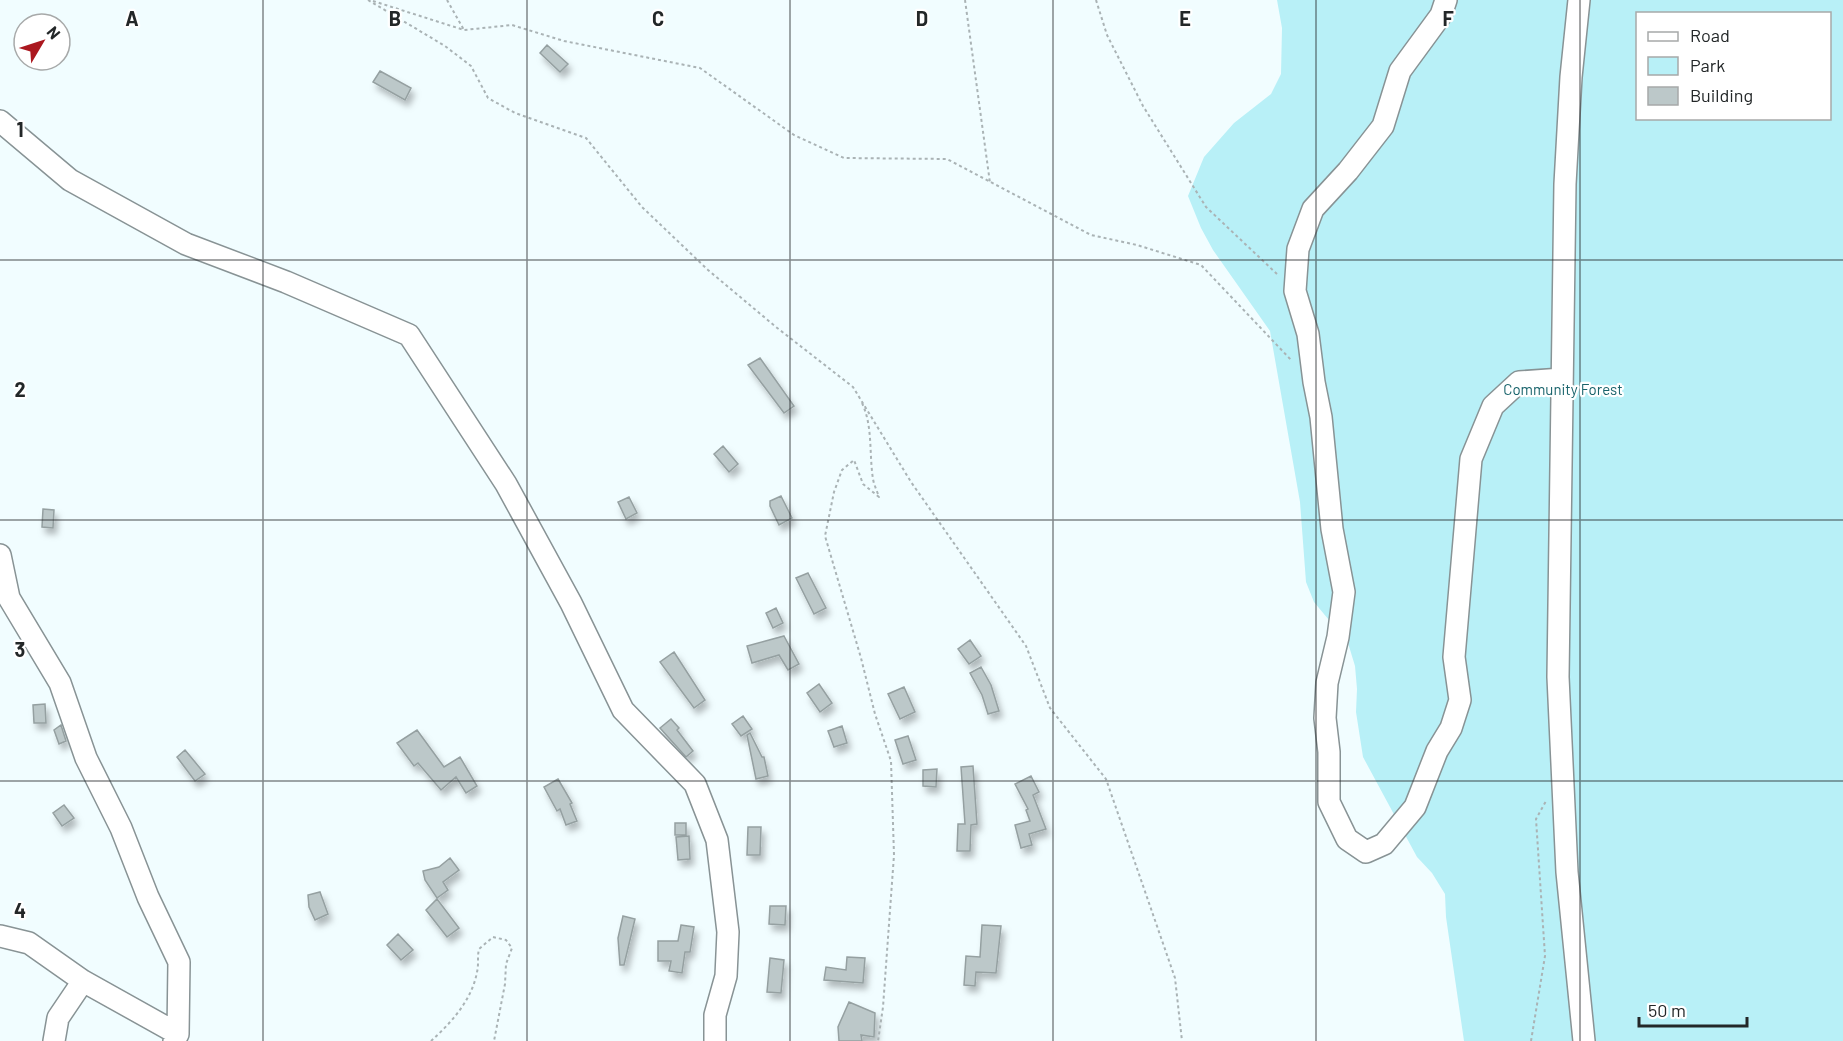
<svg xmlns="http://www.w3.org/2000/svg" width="1843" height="1041" font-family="Barlow,sans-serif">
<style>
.green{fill:#b8f0f7;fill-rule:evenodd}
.building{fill:#bcc8c9;stroke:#95a0a1;stroke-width:1.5;filter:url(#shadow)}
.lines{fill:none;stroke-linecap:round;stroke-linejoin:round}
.minor-casing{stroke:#889395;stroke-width:24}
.path{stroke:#aab3b5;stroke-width:2;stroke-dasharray:3 3;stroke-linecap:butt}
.minor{stroke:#fff;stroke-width:21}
.grid{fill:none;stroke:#232728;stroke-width:1.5;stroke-opacity:0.55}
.labels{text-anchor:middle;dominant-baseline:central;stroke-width:4.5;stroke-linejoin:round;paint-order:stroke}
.park-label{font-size:15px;fill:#18636b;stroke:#fff}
.grid-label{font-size:20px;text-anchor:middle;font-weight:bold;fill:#232728;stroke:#fff;stroke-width:4.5;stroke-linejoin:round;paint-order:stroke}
</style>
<defs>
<filter id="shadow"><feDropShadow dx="3.5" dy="6" stdDeviation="3" flood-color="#0004"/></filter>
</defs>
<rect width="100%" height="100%" fill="#f1fdff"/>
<path class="green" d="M1277,0H1843V1041H1464L1446,917L1445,894L1432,873L1417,857L1363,757L1356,712L1357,689L1355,666L1348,643L1314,602L1306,582L1300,502L1270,331L1213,250L1201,228L1188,196L1204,157L1234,123L1271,94L1281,74L1282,28ZM1638,14H1830V118H1638Z"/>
<path class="building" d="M547,45L568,64L560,72L540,53Z
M380,71L411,88L405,100L373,82Z
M760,358L794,406L784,413L748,365Z
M723,446L738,464L729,472L714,454Z
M781,496L792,518L779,525L770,506V501Z
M629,497L637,513L626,519L618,502Z
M43,509L54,510L53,528L42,527Z
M808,573L826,608L814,614L796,578Z
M776,608L783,623L773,628L766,613Z
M784,636L799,664L788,670L779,655L752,663L747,646Z
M970,640L981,656L969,664L958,649Z
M674,652L705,700L694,708L660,662Z
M981,667L991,685L999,711L988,714L982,695L970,673Z
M819,684L832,703L820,712L807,693Z
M904,687L915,712L900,719L888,694Z
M45,704L46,723H34L33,705Z
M743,716L752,729L741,736L732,724Z
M671,719L679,728L677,730L693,751L686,757L660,728Z
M61,725L66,741L59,744L54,730Z
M842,726L847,743L834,747L828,731Z
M417,730L444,767L460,757L477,786L466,793L456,777L441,790L418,763L414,766L397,743Z
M750,733L762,757H764L768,776L756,779L747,735Z
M908,736L916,760L903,764L895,740Z
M185,750L205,774L195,781L177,757Z
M973,766L977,824L971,825L970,851H957L958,824H965L961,767Z
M937,769L936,787L923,786V770Z
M1031,776L1039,792L1033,795L1046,829L1029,834L1032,845L1021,848L1015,825L1030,821L1026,810L1028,809L1015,784Z
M558,779L572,803L570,804L577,821L566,825L560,809L557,811L544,787Z
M64,805L74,818L62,826L53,813Z
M675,823H686V835H675Z
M748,827H761L760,855H747Z
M689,836L690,859L678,860L676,837Z
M450,858L459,870L443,882L448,890L437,898L425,880L423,871L439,867Z
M320,892L328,914L315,920L309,907L308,895Z
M437,899L459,928L447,937L426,910Z
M770,906H786L785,925L769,924Z
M623,916L635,919L624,965H620L618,938Z
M681,925L694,927L690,952H685L682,973L669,971L671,961H658V941H678Z
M982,925L1001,926L996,973L976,972L975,986L964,985L966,956L980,957Z
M398,934L413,950L401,960L387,945Z
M847,957L865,958L863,983L824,980L826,967L846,970Z
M770,958L784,960L781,993L767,992Z
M849,1002L875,1013L874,1037L861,1035L862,1041H839L838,1027Z"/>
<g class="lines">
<g class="minor-casing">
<path id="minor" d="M1446,0L1441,15L1400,71L1383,126L1348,171L1313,209L1298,249L1295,291L1308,334L1314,382L1321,417L1332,529L1344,592L1338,637L1327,683L1325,718L1329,752V802L1347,839L1366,852L1384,844L1415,807L1437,751L1451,728L1460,700L1454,657L1471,459L1493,406L1519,382L1562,379
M1579,0L1571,77L1565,184L1558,677L1567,872L1584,1041
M0,121L70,180L186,244L286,282L409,335L506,484L571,603L623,710L695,784L717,840L728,932L726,976L715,1015V1041
M0,555L9,598L60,683L86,758L121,828L148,897L179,962L178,1034L174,1041
M0,936L29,943L83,981L178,1034
M54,1041L58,1018L83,981"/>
</g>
<path class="path" d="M368,0L445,46L471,66L488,98L515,113L586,138L642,207L708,270L776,327L853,387L911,482L1026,646L1050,708L1106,779L1175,978L1182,1041
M447,0L464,30
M965,0L990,183
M1096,0L1107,35L1143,106L1206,207L1277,274
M373,1L464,30L512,25L564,41L700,68L794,135L844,158L947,159L1091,235L1137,245L1201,265L1292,361
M862,403C873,426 869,454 873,479C874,485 877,491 879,497L863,484L854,460L842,470L834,492L825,536L861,658L875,714L891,761L894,855L883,1007L878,1041
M431,1041C451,1023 472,1000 477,972C479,965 477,957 479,949L493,937L506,940L512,948L506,964L505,984L494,1041
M1531,1041L1545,956L1536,819L1546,801"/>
<use href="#minor" class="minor"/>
</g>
<path class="grid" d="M263,0V1041M527,0V1041M790,0V1041M1053,0V1041M1316,0V1041M1580,0V1041M0,260H1843M0,520H1843M0,781H1843"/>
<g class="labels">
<g class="park-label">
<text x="1563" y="389">Community Forest</text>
</g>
</g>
<g class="grid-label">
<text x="132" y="26">A</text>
<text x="395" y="26">B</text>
<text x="658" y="26">C</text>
<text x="922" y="26">D</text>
<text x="1185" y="26">E</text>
<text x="1448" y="26">F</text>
<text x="20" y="137">1</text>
<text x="20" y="397">2</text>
<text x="20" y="657">3</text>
<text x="20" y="918">4</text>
</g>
<rect x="1636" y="12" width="195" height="108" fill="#ffffff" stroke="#a7a9a9" stroke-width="1.5"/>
<rect x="1648" y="32" width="30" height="9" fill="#ffffff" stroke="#a7a9a9" stroke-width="1.5"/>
<text x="1690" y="42" font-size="18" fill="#232728">Road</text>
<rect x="1648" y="57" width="30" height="18" fill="#b8f0f7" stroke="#a7a9a9" stroke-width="1.5"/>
<text x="1690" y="72" font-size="18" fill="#232728">Park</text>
<rect x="1648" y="87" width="30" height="18" fill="#bcc8c9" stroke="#a7a9a9" stroke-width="1.5"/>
<text x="1690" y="102" font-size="18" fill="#232728">Building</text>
<g transform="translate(42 42) rotate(51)"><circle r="28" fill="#ffffff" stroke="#a7a9a9" stroke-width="1.5"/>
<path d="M0-4.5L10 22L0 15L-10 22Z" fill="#ab181f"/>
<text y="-9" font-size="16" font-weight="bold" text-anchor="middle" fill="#232728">N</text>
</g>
<path d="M1639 1017v9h108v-9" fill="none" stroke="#232728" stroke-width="3"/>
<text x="1648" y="1017" font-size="18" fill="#232728" stroke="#ffffff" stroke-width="4.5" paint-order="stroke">50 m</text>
</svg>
